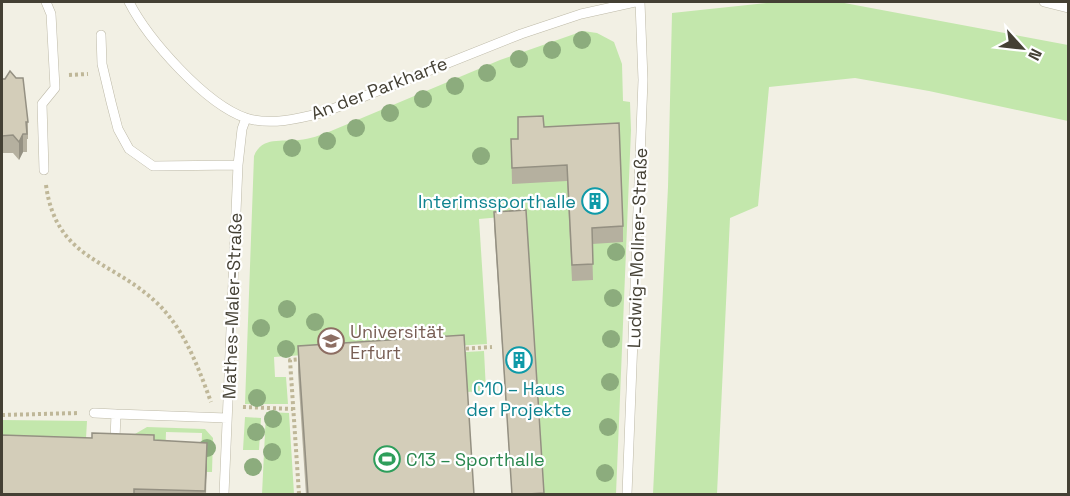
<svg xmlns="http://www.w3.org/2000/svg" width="1070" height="496" font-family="'Space Grotesk',sans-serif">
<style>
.green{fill:#c3e7ac}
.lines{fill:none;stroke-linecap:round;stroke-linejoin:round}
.lane-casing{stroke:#bdb9a7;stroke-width:10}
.path{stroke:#bfb798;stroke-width:4;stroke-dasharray:3 3;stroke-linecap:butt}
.lane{stroke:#fff;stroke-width:9}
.tree{fill:#8cac7d}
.wall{fill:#b5b09f}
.shaded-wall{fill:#949082}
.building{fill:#d3cdb9;stroke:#949082;stroke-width:1.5}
.labels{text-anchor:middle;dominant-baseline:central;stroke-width:4.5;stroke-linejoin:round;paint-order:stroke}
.street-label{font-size:18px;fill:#444034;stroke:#fff}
.culture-label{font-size:18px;fill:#0d838f;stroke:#fff;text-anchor:end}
.education-label{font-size:18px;fill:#785e54;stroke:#fff;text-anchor:start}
.leisure-label{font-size:18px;fill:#27864d;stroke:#fff;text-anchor:start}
</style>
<rect width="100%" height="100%" fill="#f2f0e4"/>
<path class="green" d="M775,2H839L1068,45V121L929,91L855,78L769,87L758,206L730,218L717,494H653L668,187L672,13Z
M583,31L597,33L614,42L622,64L623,101L630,102L631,130L616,494H543L526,215L479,219L487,344L338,353L337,340H333L334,353L274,357L275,377H286L288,404H245L254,156C262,136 282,142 299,140C310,139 321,135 331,131L500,60Z
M484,351L486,391L466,392L428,354Z
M266,412L289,413L294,494H262Z
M245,417L261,418L259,450H243Z
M2,420L87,421L85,456L2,453Z
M147,427L205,429L213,438L212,472H206L201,464L202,433L166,432L165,462L132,439L135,434Z"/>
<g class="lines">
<g class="lane-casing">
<path id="lane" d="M129,2C148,39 205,104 246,118C271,126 301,118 325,112L521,34L581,14L635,2
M1044,2L1068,8
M101,35L102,64L111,102L118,129L129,149L153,166L238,165
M44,170L42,104L55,88L51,14L46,2
M94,413L116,414
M115,439L116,414L227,418
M224,494L238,165L242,129L246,118
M627,494L643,80L640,2"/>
</g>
<path class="path" d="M69,75L88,74
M46,185C56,260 111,259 157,303C185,330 198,367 211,402
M460,349L492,347
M243,407L293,409
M2,415L79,413
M299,494L290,360L303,359"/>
<use href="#lane" class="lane"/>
</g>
<g class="tree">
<circle cx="582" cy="40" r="9"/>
<circle cx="552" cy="50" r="9"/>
<circle cx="519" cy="59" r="9"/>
<circle cx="487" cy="73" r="9"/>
<circle cx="455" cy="86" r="9"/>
<circle cx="423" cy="99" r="9"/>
<circle cx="390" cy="113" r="9"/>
<circle cx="356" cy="128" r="9"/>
<circle cx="327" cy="141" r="9"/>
<circle cx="292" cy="148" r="9"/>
<circle cx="481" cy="156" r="9"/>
<circle cx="616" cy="252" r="9"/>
<circle cx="613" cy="298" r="9"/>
<circle cx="287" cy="309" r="9"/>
<circle cx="315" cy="322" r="9"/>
<circle cx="261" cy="328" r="9"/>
<circle cx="611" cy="339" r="9"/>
<circle cx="286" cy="349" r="9"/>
<circle cx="610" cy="382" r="9"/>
<circle cx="257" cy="398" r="9"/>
<circle cx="273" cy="419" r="9"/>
<circle cx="608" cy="427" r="9"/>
<circle cx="256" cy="432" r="9"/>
<circle cx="207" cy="448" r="9"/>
<circle cx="272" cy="452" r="9"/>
<circle cx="253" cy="467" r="9"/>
<circle cx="605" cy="473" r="9"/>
</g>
<path class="wall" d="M16,78L28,122V139H27V152H23L19,160L13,153H2V79Z
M518,117L544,127L623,226V242L592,244L593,280L572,281L567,181L512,184L511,139H518Z
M526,210L544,495H512L494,225V212Z
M298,346L474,495H306L298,372Z
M154,440L207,464L206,495H2Z"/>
<path class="shaded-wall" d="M23,134V152L19,160V142Z
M207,443V464L205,495Z"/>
<path class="building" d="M10,71L16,78H23L28,122H26L27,134H23L19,142L13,135L2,136V79H5Z
M543,116L544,127L619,123L623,226L592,228L593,264L572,265L567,165L512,168L511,139H518V117Z
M526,210L544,493L512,495L494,212Z
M464,335L474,495H308L298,346Z
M92,433L154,435V440L207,443L205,491L134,489V495H2V435L92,438Z"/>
<defs>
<g id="building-ring" transform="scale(1.35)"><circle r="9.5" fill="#fff" stroke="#0f9aa8" stroke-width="1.5"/><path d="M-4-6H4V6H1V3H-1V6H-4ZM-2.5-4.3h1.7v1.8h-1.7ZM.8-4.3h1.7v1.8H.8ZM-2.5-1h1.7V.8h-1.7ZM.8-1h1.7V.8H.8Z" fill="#0f9aa8"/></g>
<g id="university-ring" transform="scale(1.35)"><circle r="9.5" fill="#fff" stroke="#8d6e63" stroke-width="1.5"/><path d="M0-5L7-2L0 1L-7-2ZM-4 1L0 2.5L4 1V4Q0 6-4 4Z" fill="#8d6e63"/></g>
<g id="stadium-ring" transform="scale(1.35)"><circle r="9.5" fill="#fff" stroke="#2e9e5b" stroke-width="1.5"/><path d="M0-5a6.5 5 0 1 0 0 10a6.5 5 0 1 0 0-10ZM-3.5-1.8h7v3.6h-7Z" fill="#2e9e5b"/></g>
</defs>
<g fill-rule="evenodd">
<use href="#building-ring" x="595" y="201"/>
<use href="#university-ring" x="331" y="341"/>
<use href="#building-ring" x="519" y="360"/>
<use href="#stadium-ring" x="387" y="459"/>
</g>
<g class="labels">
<g class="street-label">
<text transform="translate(379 88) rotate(-21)">An der Parkharfe</text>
<text transform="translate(637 248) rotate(-88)">Ludwig-Mollner-Straße</text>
<text transform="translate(232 306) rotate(-88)">Mathes-Maler-Straße</text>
</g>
<g class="culture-label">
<text x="576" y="201">Interimssporthalle</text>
<text x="519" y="388" text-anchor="middle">C10 – Haus<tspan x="519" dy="21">der Projekte</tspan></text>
</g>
<g class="education-label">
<text x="350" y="331">Universität<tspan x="350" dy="21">Erfurt</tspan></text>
</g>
<g class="leisure-label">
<text x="406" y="459">C13 – Sporthalle</text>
</g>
</g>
<rect width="1070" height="496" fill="none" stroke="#444034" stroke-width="6"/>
<g transform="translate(1022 48) rotate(117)" stroke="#ffffff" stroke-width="4.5" paint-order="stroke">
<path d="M0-4.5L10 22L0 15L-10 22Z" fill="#444034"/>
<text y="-9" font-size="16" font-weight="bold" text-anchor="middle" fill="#444034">N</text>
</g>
</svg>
